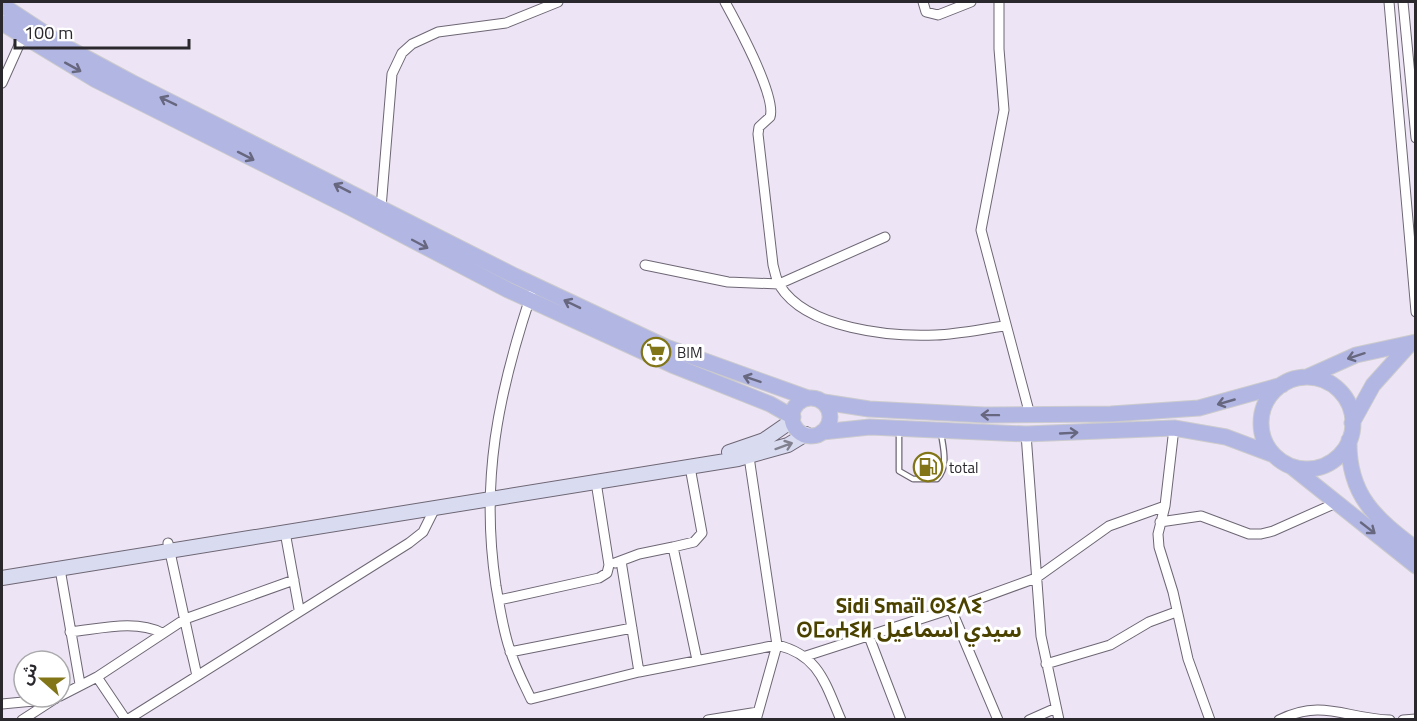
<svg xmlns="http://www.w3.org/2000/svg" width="1417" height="721" font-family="'Titillium Web','Noto Sans Arabic','Noto Sans Tifinagh',sans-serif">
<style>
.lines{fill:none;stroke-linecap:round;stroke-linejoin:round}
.lane-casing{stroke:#6e6674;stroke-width:7}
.street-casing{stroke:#6e6674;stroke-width:11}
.secondary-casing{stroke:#6e6674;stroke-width:16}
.primary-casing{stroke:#cccbcd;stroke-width:17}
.lane{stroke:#fff;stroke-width:4.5}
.street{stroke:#fff;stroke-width:9}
.secondary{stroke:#d9dbf1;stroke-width:14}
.primary{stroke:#b2b6e3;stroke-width:15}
.oneway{stroke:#67677f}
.oneway2{stroke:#82818f}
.labels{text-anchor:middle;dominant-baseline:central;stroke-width:6;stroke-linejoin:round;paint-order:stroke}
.poi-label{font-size:15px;fill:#2a272d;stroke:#fff;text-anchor:start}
.district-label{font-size:21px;font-weight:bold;fill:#4b4200;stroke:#fff}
</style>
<rect width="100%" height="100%" fill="#ede5f5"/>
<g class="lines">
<g class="lane-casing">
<path id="lane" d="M899,431V471L913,479H937C949,467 943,447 941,433"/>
</g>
<g class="street-casing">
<path id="street" d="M725,2C736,22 777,97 770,117L759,127L758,134L773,265C775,272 776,280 780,286C807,329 891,337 936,335C959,334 982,329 1005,326
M923,2L926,12L938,15L971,2
M999,2V49L1004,110L981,230L1030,415
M1389,2L1416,312
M1403,2L1416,138
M2,83L24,34
M381,208L392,74L402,53L412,44L438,32L506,23L558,2
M645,265L728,282L779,284L885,237
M531,295C498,394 480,482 496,586C500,608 503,632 511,653C516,669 524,684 531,699L639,672L777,645C819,655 825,683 841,720
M1174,428L1165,506L1158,534L1159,547L1173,592L1188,659L1210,720
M1026,434L1041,636L1059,720
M749,457L777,645L756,720
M690,467L702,533L694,542L673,547L697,660
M1160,522L1201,516L1249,534H1261L1273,531L1336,503
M285,532L299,609
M168,543L197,676
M621,561L639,672
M615,563L639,554L673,547
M60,569L80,684
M499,600L599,578L607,573L609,565L596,482
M951,609L1036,578L1109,526L1165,506
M70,632C99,629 136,619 162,633
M868,634L901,720
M510,652L632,628
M806,656L951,609L998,720
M1046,664L1110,645L1149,622L1176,612
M97,677L126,720
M60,696L97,677L185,619L294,580
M2,704L55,699
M22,720L53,700
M127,720L409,543L423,532L435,508
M708,720L758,712
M1029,720L1056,708
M1279,720C1323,698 1346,719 1390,720
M1403,720L1416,719"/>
</g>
<g class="secondary-casing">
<path id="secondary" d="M729,452L764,440L793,420
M2,578L738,459L788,445L806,434"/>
</g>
<g class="primary-casing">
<path id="primary" d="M2,5L66,47L133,83L515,276L666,347L808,398
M2,23L96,80L349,207L508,290L672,365L770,404L793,417
M1307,377L1356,355L1416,342
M1261 423a46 46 0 1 1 92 0a46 46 0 1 1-92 0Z
M792 417a19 19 0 1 1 38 0a19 19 0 1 1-38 0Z
M824,402L869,409L985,415L1111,414L1199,408L1282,385
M1352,423L1373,385L1409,345
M822,432L870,427L1026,434L1174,428L1226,437L1274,455
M1349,440C1348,495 1375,518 1416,549
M1292,467L1416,566"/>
</g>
<use href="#lane" class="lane"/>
<use href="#street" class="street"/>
<use href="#secondary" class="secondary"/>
<use href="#primary" class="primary"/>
</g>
<defs><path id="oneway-shaft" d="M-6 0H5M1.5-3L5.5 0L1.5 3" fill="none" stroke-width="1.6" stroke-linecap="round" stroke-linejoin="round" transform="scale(1.5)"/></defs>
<g class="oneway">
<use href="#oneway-shaft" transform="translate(73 67) rotate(29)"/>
<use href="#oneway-shaft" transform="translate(168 101) rotate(-154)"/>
<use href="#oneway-shaft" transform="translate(246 156) rotate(27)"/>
<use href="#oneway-shaft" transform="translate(342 188) rotate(-153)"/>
<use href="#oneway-shaft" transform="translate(420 244) rotate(28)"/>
<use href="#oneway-shaft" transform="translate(572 304) rotate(-154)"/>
<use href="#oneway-shaft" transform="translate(1356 356) rotate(162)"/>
<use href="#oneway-shaft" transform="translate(752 379) rotate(-161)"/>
<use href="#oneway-shaft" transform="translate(1226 402) rotate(164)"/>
<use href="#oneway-shaft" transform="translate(990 415) rotate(-179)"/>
<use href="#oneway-shaft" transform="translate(1069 433) rotate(-3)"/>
<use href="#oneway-shaft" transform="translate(1368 528) rotate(38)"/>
</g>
<use class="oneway2" href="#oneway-shaft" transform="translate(784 446) rotate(-20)"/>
<defs>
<g id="supermarket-ring" transform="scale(1.5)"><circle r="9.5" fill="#fff" stroke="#817518" stroke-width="1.5"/><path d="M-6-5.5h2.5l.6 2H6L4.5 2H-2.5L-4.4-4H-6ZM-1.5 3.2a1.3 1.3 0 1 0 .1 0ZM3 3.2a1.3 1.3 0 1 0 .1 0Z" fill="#817518"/></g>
<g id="fuel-ring" transform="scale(1.5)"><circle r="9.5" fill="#fff" stroke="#817518" stroke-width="1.5"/><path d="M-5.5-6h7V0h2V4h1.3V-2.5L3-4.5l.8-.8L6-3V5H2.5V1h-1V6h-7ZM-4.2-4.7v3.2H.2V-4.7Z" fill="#817518"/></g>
</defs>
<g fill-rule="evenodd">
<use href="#supermarket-ring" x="656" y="352"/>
<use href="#fuel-ring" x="928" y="467"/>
</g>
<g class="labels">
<g class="poi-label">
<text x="677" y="352">BIM</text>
<text x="949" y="467">total</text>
</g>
<g class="district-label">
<text x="909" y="605">Sidi Smaïl ⵙⵉⴷⵉ<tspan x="909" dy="24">ⵙⵎⴰⵄⵉⵍ سيدي اسماعيل</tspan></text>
</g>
</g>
<rect width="1417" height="721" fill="none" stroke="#2a272d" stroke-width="6"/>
<g transform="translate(42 679) rotate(291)"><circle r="28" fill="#ffffff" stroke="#aaa9ab" stroke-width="1.5"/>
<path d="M0-4.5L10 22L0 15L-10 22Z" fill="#817518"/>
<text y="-9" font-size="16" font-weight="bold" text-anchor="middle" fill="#2a272d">ش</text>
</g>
<path d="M15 39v9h174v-9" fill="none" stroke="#2a272d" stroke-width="3"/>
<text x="24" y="39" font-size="18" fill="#2a272d" stroke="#ffffff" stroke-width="4.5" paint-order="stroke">100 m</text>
</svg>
